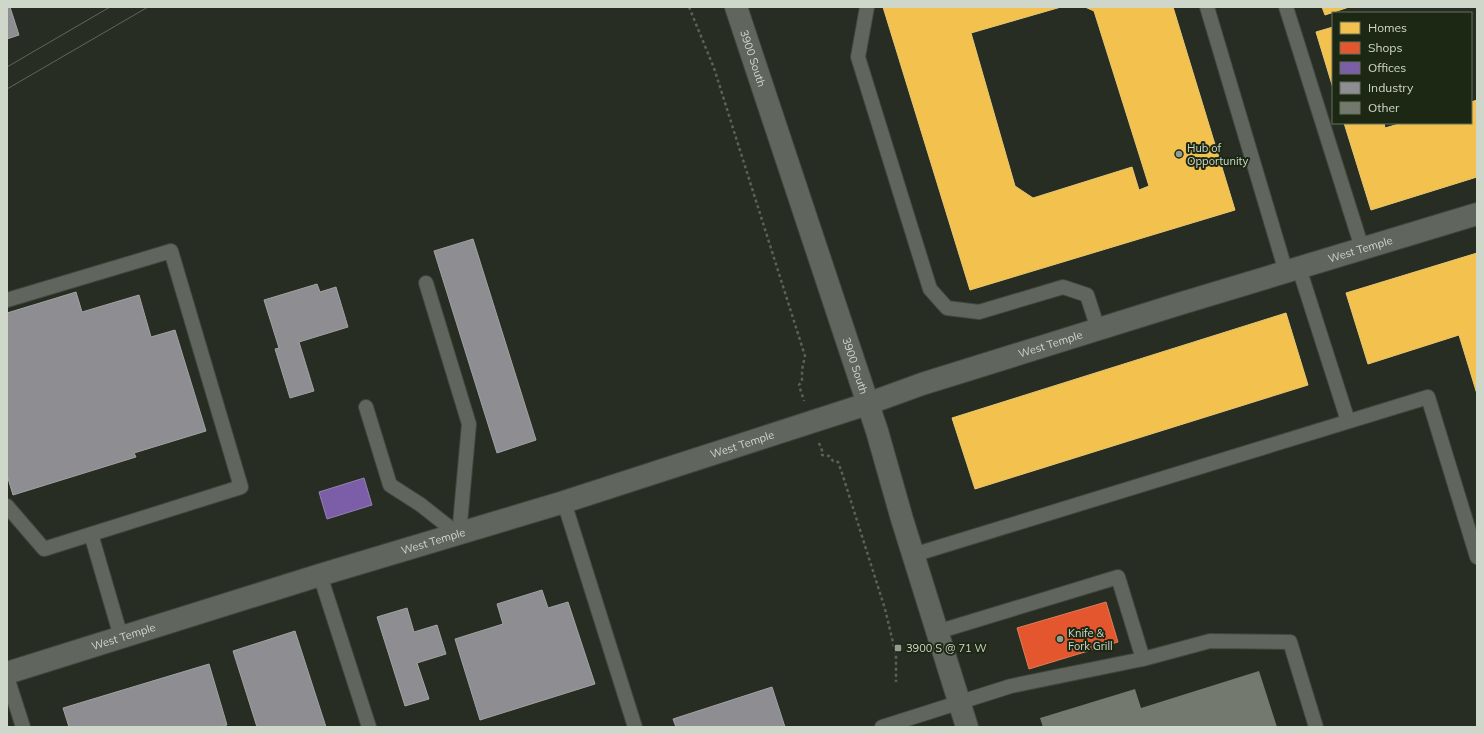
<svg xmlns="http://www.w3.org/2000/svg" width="1484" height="734" font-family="Mulish,sans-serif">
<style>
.homes{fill:#f2c14e;stroke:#e8c873}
.shops{fill:#e4572e;stroke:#de7d5d}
.offices{fill:#7b5ea7;stroke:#9482b2}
.industry{fill:#8d8d92;stroke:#a1a3a3}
.building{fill:#73796f}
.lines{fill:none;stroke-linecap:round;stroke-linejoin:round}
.service-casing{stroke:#42473e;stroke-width:16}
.minor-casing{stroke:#42473e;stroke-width:24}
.tertiary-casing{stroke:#42473e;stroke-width:24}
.secondary-casing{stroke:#42473e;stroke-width:24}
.path{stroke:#5c6158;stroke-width:2.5;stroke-dasharray:3 3;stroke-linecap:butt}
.service{stroke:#60655d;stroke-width:14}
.minor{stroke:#60655d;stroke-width:22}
.tertiary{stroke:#60655d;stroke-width:22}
.secondary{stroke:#60655d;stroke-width:22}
.tram{stroke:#61655e;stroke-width:1}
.poi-dot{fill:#949c8f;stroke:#1d2814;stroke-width:1.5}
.labels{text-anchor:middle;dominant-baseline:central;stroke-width:4;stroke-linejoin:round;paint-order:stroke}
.street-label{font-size:11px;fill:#cfd7ca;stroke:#1d2814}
.poi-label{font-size:11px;fill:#cfd7ca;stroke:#1d2814;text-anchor:start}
</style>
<rect width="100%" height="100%" fill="#272d22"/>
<path class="homes" d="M883,7H1061L971,33L1015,186L1033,198L1132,167L1139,190L1149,186L1094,11L1085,7H1173L1235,210L970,290Z
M1322,7H1349L1325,15Z
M1333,27V88L1316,32Z
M1477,100V177L1371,210L1344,123H1384L1385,128L1402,123H1471V102Z
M1477,253V394L1459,335L1368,364L1346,293Z
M1286,313L1308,385L975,489L952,418Z"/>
<path class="shops" d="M1106,602L1118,642L1029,669L1017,628Z"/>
<path class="offices" d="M364,478L372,505L327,519L319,492Z"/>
<path class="industry" d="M7,7H10L19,35L7,39Z
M473,239L536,440L497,453L434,251Z
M317,284L320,292L336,287L348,327L299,342L314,391L290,398L275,349L279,348L264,300Z
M76,292L82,312L139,295L151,337L175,330L206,431L134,453L136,457L13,495L7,475V313Z
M542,590L548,608L568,602L595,684L480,720L455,639L503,624L497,604Z
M407,608L414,632L437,625L446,654L417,663L429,699L405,706L377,617Z
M295,631L326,727H257L233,651Z
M209,664L227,725L219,727H69L63,708Z
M772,687L785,727H676L673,719Z"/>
<path class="building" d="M1259,671L1277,727H1043L1040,718L1135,689L1141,708Z"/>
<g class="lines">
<g class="service-casing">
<path id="service" d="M867,7L858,57L930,289L947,308L979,312L1063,287L1087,295L1098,329
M1207,7L1286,272
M1286,7L1362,248
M1299,268L1348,421
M426,283L469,424L459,535
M7,300L171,251L241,487L44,549L7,506
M366,407L390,485L421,505L459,535
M564,502L635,727
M91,534L121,637
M913,555L1428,397L1477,557
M320,575L369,727
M937,632L1118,577L1143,659L1210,641L1290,642L1316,727
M7,677L23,727
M882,727L1011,686L1143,659"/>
</g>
<g class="minor-casing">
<g id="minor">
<path id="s1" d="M7,673L320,575L564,502L867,404"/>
</g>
</g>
<g class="tertiary-casing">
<g id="tertiary">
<path id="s2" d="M867,404L922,384L1179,304L1477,214"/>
</g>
</g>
<g class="secondary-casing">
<g id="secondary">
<path id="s3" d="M736,7L877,431L902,519L967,727"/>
</g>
</g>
<path class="path" d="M689,7L714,68L805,356L802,370V381L799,385L804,401
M819,443L823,453L822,455L829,456L833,461L838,462L842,473L885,609L896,655V682"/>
<use href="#service" class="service"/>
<use href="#minor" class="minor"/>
<use href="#tertiary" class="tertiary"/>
<use href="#secondary" class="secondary"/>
<path class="tram" d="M7,67L110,7
M7,89L148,7"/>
</g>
<g class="poi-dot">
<circle cx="1179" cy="154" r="4"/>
<circle cx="1060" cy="639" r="4"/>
<rect x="894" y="644" width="8" height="8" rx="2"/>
</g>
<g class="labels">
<g class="street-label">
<text stroke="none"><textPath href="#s3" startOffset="54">3900 South</textPath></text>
<text stroke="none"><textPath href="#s2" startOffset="517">West Temple</textPath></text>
<text stroke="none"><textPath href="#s2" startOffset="193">West Temple</textPath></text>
<text stroke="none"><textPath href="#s3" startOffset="378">3900 South</textPath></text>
<text stroke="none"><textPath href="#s1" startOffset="770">West Temple</textPath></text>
<text stroke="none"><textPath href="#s1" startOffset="446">West Temple</textPath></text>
<text stroke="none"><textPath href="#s1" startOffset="122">West Temple</textPath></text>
</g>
<g class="poi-label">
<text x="1187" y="148">Hub of<tspan x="1187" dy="13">Opportunity</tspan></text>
<text x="1068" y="633">Knife &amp;<tspan x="1068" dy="13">Fork Grill</tspan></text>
<text x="906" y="648">3900 S @ 71 W</text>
</g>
</g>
<rect width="1484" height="734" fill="none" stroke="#cfd7ca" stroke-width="16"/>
<rect x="1332" y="12" width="140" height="112" fill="#1d2814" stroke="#646e5d"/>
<rect x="1340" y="22" width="20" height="12" fill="#f2c14e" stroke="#646e5d"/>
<text x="1368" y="32" font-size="12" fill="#cfd7ca">Homes</text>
<rect x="1340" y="42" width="20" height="12" fill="#e4572e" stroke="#646e5d"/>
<text x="1368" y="52" font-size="12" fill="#cfd7ca">Shops</text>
<rect x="1340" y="62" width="20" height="12" fill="#7b5ea7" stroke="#646e5d"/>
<text x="1368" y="72" font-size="12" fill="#cfd7ca">Offices</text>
<rect x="1340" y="82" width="20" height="12" fill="#8d8d92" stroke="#646e5d"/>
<text x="1368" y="92" font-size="12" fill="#cfd7ca">Industry</text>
<rect x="1340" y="102" width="20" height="12" fill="#73796f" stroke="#646e5d"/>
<text x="1368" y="112" font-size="12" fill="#cfd7ca">Other</text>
</svg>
